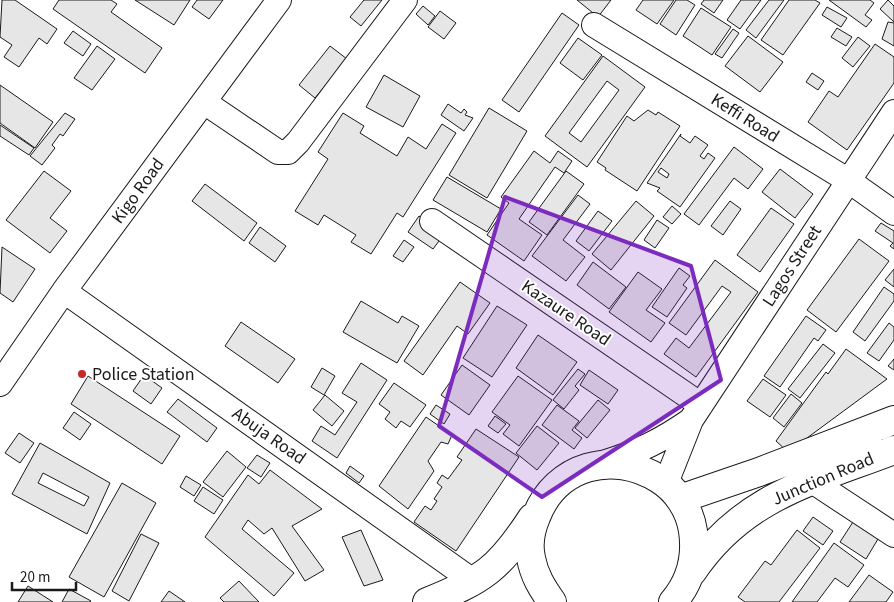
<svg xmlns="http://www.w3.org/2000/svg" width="894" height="602" font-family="'Source Sans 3',sans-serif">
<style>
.building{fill:#e6e6e6;stroke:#1a1a1a;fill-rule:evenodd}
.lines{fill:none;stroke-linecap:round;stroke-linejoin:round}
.minor-casing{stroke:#1a1a1a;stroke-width:26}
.major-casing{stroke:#1a1a1a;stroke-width:30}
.minor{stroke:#fff;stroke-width:24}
.major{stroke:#fff;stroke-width:28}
.marked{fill:#7b2cbf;fill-opacity:0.2;stroke:#7b2cbf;stroke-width:4;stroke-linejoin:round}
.poi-dot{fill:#c62828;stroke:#fff;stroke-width:2}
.labels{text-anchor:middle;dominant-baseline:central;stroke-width:4;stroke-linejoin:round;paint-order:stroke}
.street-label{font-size:18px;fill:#1a1a1a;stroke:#fff}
.poi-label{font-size:18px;fill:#1a1a1a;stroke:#fff;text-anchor:start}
</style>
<rect width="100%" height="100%" fill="#fff"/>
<path class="building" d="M2,0H15L57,29L47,44L39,38L19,67L4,57L12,45L0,37Z
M59,0H111L117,4L111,12L162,48L145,73L53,9Z
M135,0H190L174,25Z
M197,0H223L209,19L192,7Z
M364,0H382L361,26L350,17Z
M577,0H611L598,17Z
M643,0H674L657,24L636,10Z
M676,0H687L695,5L676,35L660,24Z
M704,0H723L714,13L701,4Z
M741,0H761L740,29L727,20Z
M769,0H784L756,38L746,30Z
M789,0H815L820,3L783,55L761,40Z
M829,0H870L874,3L865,15L872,20L866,27Z
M888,0L894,6V22L880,9Z
M423,6L435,16L428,25L416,14Z
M827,7L847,18L841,27L822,15Z
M701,8L731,27L712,55L683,36Z
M440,11L456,23L444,39L428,27Z
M562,13L579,25L519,112L502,100Z
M888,22L894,23V46L882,39Z
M837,28L852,37L846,46L831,37Z
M733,29L739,33L722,58L715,54Z
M73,31L91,44L83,56L64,43Z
M748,36L783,62L760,92L725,66Z
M858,37L870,46L853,67L842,58Z
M578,38L602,55L583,80L560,63Z
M875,44L894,57V83L847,150L808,122L829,91L838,97Z
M97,46L115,59L92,90L74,78Z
M330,46L347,59L315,98L299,85Z
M603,56L645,87L587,167L545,136ZM607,81L619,90L581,142L569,133Z
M812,73L824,81L818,90L806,82Z
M384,75L420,96L403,127L366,107Z
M0,85L53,122L35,148L0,123Z
M448,104L461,113L464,109L467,112L465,115L473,118L464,131L441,115Z
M489,108L527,131L487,198L449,175Z
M648,110L656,115L658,112L680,126L637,191L605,170L606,168L597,162L627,116L634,121Z
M65,113L75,119L63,136L60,134L52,145L55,148L42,165L30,156Z
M343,113L364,126L360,133L397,156L408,137L426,149L442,124L456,133L403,217L397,213L371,254L351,242L356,235L324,215L318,225L295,211L328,159L318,152Z
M0,125L34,148L29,155L0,136Z
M681,134L680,136L690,143L695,136L708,145L700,156L704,159L708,153L715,158L680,207L657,191L660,188L647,183ZM661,168L669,174L667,178L658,172Z
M734,147L763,169L748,189L734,178L699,225L684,214Z
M534,151L550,163L558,151L572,161L564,173L555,167L519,219L542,235L524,261L487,235L509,203L501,197Z
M780,169L813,194L795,218L762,192Z
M44,171L71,191L50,218L67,231L50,253L6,220Z
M566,171L584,184L547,235L529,222Z
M447,177L501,209L487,232L433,200Z
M205,184L257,223L244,241L192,201Z
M578,195L590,204L563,240L585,257L566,281L532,256Z
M636,201L654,216L611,270L592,254Z
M730,201L741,209L723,235L711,226Z
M672,206L681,214L672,224L663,217Z
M771,208L794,224L760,272L737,255Z
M598,211L612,221L589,251L576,241Z
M419,216L445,233L433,249L408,232Z
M657,220L669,228L655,248L644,240Z
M881,223L894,231V249L890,246L893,243L875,231Z
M260,227L286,246L275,262L249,243Z
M859,239L889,261L836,332L807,310Z
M404,240L414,247L403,262L393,256Z
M2,247L35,269L13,302L0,293Z
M715,260L758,292L696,377L664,354L676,338L689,348L731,292L722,286L686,335L669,323Z
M593,262L626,287L609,309L577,285Z
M679,268L690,276L683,285L687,288L667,317L652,307Z
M894,269V287L885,280Z
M638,272L662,289L646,310L665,323L651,342L609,312Z
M460,282L490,303L468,334L457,326L423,375L404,361Z
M884,287L894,294V301L865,341L853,332Z
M361,301L398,323L402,316L419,326L397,363L343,332Z
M497,306L527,325L492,377L463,358Z
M806,316L826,330L818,341L814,338L780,387L764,376Z
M241,322L295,359L278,383L225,346Z
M889,323L894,327V340L879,361L867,353Z
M538,335L577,362L553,395L516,368Z
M823,344L835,353L800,398L788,389Z
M846,349L887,379L788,452L776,441L826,372L828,374Z
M894,359V370L888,366Z
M361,363L387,380L337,458L312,441L321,426L335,435L357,402L342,393Z
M462,365L490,385L469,415L441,395Z
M322,368L335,376L324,395L311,387Z
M578,369L585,374L575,386L579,390L564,409L553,400Z
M589,370L618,390L608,404L580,385Z
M144,375L162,388L151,404L133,391Z
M88,376L180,436L162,464L71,404Z
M518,376L552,400L519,446L503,434L510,425L492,412Z
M763,379L786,395L770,417L747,401Z
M394,383L426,405L410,427L401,421L396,428L385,419L390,412L379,404Z
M791,394L802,403L784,427L773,418Z
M325,395L344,411L332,426L313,410Z
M178,399L217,428L207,442L167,412Z
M598,400L610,410L587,438L575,428Z
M436,405L450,414L444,424L430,414Z
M557,405L579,421L572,430L582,438L574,449L542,425Z
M74,412L91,424L80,440L63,428Z
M495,416L506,424L498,433L488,426Z
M426,417L452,435L448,444L441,442L428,461L434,471L408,509L379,486Z
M537,426L559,443L537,470L516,453Z
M476,429L519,457L456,551L414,522L425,506L431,510L437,501L434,499L442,487L437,483L442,475L448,479L462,460L457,457Z
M19,433L34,443L20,463L5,453Z
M40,443L110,483L87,534L12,494ZM43,473L89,497L84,506L38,483Z
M227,451L246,467L223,497L203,482Z
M257,455L270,463L261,477L247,468Z
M350,466L364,476L359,483L346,473Z
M270,470L322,509L292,526L324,570L305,581L272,528L264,534L248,520L242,529L294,573L274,596L205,537L248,475L259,484Z
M186,476L201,485L194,496L180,487Z
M122,483L156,503L104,597L69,577Z
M203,487L223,500L214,514L194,501Z
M813,517L833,531L823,545L803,531Z
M853,522L878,539L866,559L840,542Z
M361,530L383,580L364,586L342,537Z
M797,530L820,548L779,602H745L738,597L765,561L771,565Z
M141,534L159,543L129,601L112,591Z
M834,543L864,565L848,587L835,578L817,602H792Z
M869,575L893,592L886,602H849Z
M239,581L259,602H224L220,598Z
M28,586L53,602H18Z
M69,589L91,601L90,602H62Z
M169,591L185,602H161Z"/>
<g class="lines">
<g class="minor-casing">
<path id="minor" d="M594,25L849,181L894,213
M204,102L278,152H288L298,142L405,0
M432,221L701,405
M64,291L473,581
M0,384L64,291L279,0
M603,463C638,452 661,441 691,420
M812,481L894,535
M666,483L691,420L894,112"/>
</g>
<g class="major-casing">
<path id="major" d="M680,499L759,472L894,420
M692,572C743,496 813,481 894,450
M427,602C483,580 499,569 532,518
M552,602C542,588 534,575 531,558C528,545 531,529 536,517C556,465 613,450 659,479C677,490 690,510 693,531C697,558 691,581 673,602"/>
</g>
<use href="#minor" class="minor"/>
<use href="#major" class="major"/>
</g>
<path class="marked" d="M505,197L691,266L721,380L542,497L439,426Z"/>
<circle class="poi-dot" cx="82" cy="374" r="5"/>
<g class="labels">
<g class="street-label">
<text transform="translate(745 118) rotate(32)">Keffi Road</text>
<text transform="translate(138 191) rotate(-54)">Kigo Road</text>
<text transform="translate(792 266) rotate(-57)">Lagos Street</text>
<text transform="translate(566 313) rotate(34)">Kazaure Road</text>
<text transform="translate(269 436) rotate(35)">Abuja Road</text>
<text transform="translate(823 479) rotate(-23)">Junction Road</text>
</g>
<g class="poi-label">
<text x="92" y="374">Police Station</text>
</g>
</g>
<path d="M12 582v8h64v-8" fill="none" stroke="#1a1a1a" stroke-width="2.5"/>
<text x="20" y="582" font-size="15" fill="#1a1a1a" stroke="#ffffff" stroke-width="4" paint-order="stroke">20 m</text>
</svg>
